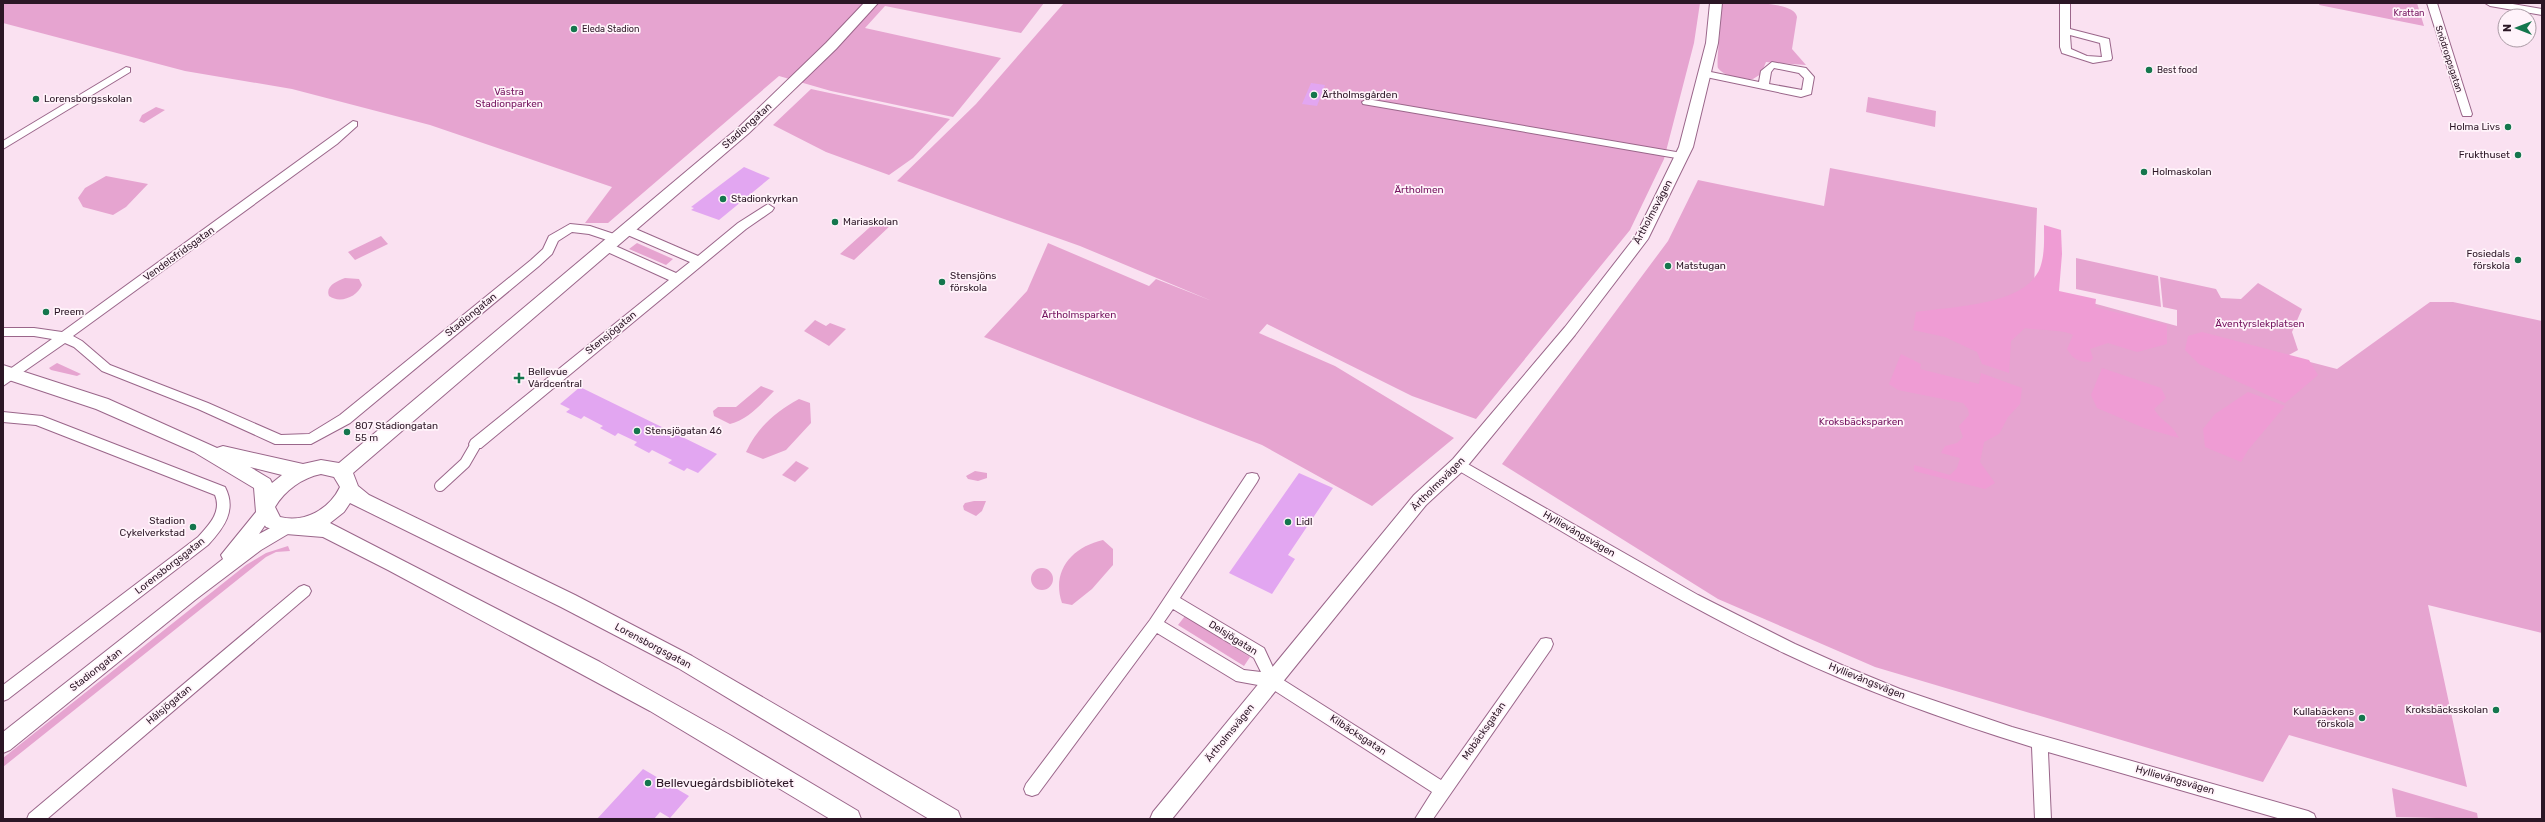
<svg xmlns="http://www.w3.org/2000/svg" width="2545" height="822" font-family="Rubik,sans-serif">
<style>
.green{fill:#e6a4d0}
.forest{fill:#ef9cd4}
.building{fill:#e2a6f1}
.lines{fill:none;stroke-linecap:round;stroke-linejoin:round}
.pedestrian-casing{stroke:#9a668a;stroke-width:12}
.minor-casing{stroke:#9a668a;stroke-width:2}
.tertiary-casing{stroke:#9a668a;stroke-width:2}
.secondary-casing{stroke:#9a668a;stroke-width:2}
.pedestrian{stroke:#fff;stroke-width:10}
.minor{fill:#fff;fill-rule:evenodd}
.tertiary{fill:#fff;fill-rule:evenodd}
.secondary{fill:#fff;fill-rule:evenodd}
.poi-dot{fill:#14764d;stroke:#fff3fa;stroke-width:1.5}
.labels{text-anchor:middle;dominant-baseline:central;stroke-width:3.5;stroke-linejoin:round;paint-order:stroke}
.far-park-label{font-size:9px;fill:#74135e;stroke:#fff3fa}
.far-poi-label{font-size:9px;fill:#2b1625;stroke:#fff3fa;text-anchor:start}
.far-street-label{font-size:9px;fill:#2b1625;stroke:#fff3fa}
.park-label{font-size:10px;fill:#74135e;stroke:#fff3fa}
.poi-label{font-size:10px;fill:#2b1625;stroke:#fff3fa;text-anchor:start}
.street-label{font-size:10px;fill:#2b1625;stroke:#fff3fa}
.near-poi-label{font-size:12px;fill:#2b1625;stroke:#fff3fa;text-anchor:start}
</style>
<rect width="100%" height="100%" fill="#fae1f1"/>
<path class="green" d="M3,3H1044L1021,33L885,6L865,28L1001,58L953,117L831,91L779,76L608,223H585L612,187L430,125L292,89L185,71L3,23Z
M1064,3H1700L1694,43L1664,159L1630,230L1476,419L1412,396L1267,324L1259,333L1335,366L1454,438L1372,506L1262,445L984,337L1027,291L1048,243L1149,286L1156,279L1212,301L1080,246L897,181L976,104Z
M1722,3C1737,3 1795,0 1797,17L1792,49L1806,65L1766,62L1761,74L1753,79C1743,79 1724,77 1718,68C1716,65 1722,12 1722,3Z
M2320,3H2417L2424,26L2319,5Z
M811,89L950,119L913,158L889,175L826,152L773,125Z
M1868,97L1936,111L1935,127L1866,112Z
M156,107L165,110L144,123L139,121L142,115Z
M1830,168L2037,208L2034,287L2177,326V310L2163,307L2160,277L2216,289L2221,298L2241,299L2258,283L2302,309L2292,332L2298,350L2287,356L2337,369L2430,302H2453L2542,321V633L2428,605L2467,787L2289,735L2263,782L1875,667L1718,599L1502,464L1668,241L1698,180L1824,206Z
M106,176L148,184L126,207L113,215L83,207L78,198L85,188Z
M879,219L892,224L854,260L840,254Z
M381,236L388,244L355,260L348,252Z
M637,243L673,259L666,265L629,249Z
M2076,258L2158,276L2161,307L2076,289Z
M345,278L359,279L362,285C357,297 340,304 329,296C325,286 337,281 345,278Z
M815,320L826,326L830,323L846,329L829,346L804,331Z
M57,363L81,374L77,376L51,370L49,368Z
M761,386L774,391C762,403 748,420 730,424L714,416L713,411L718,407H736Z
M799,399L810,403L811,423L786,450L763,459L746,452C758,427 775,412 799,399Z
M796,461L809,468L795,482L782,475Z
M975,471L987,473V478L978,481L968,479L966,476Z
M974,501H986L982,511L976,516L964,510L963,506L965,503Z
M1103,540L1113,549V565L1092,589L1072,605L1062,603C1051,571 1072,547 1103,540Z
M288,546L290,551L276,552L266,557L3,767V758L246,565L266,553Z
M1031 579a11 11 0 1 1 22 0a11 11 0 1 1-22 0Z
M1185,616L1250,657L1244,666L1178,625Z
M2392,788L2477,813L2478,819L2396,817Z"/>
<path class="forest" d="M2044,225L2061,230L2062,254L2059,291L2096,299L2095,307L2167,325V344L2137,352L2108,343L2090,349L2093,358L2090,362C2078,362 2073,359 2067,349L2073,335C2062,329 2040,331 2025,328L2011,341L2009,373L1982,364L1977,352L1945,337L1913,330L1916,312C1953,306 2025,306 2040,268C2045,254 2044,239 2044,225Z
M2202,332L2309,360L2318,375L2285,403L2199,364L2185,350L2188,336Z
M1901,354L1921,364L1920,369L1979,384L1981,373L2022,388L2020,404L2008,417L1999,434L1984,442L1980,462L1995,483L1985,489L1914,471V465L1950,475L1957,468L1960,458L1941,453L1945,446L1957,443L1963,437L1959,426L1969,415L1968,409L1963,403L1898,390L1889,384Z
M2102,368L2161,388L2166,398L2154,409C2162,423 2171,422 2179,438L2144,428L2097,408L2091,395Z
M2248,392L2285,406L2248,450L2241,462L2205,447L2203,429L2215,414Z"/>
<path class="building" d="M1311,83L1325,85L1317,106L1302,104Z
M744,167L770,178L719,220L691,210L694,208L691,207Z
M580,387L717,454L698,473L687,468L684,471L668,463L672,460L652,450L649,453L634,445L637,442L618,433L615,436L600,428L603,426L584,416L581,419L566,412L570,409L560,404Z
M1299,473L1333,488L1288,555L1295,559L1272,594L1229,573Z
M643,769L689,796L670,818L660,812L654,819H597Z"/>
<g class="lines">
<g class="pedestrian-casing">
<path id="pedestrian" d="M440,486L465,463L476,444"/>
</g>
<g class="minor-casing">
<path id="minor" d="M2060,3H2070V29L2109,39L2112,58L2111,60L2093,63L2062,53L2060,47ZM2070,35L2100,43L2102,57L2087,56L2071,49Z
M2427,3H2437L2472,114L2471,116H2463L2462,114Z
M2485,3H2507L2542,9V15L2490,6Z
M1772,62L1806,68L1814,77L1811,94L1801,97L1706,77L1701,74L1706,71L1759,82L1761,71ZM1774,68L1799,73L1804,78L1802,90L1769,84L1771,72Z
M126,67L130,68V72L3,149V141Z
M1367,99L1682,153L1687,156L1682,159L1363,104L1362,102Z
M353,121L357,122V126L337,144L73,336L82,341L110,365L208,403L281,435L309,434L340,415L531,260L543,249L549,236L570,224L590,226L620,236L622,239L616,243L589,234L572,232L558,241L552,254L539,266L350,423L311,444H275L198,409L102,371L74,347L65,343L3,386V374L52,339L34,336H3V328H34L62,332Z
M768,204L774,208L772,211L746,229L481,448H471L469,444L471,440L669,280L603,250L601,247L603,244H611L676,273L690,262L623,233L621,230L623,227H631L698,256L738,223Z
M3,412L42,416L225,487C237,510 224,528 208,545L8,699L3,701V685L198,537C209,525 222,512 215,495L36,425L3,422Z
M1459,459L1698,595L1795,644L1844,666L1900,689L2012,727L2308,811L2314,814L2316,819H2281L2048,752L2051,819H2035L2032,747C1948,721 1864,691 1784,653C1670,599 1563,531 1454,468L1452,464L1454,460Z
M1252,473L1257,474L1259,478L1257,482L1180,598L1264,648L1277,676L1441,780L1541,639L1546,638L1551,639L1553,644L1551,649L1433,819H1415L1432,792L1269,687L1236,681L1157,633L1038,794L1032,796L1026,794L1024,789L1026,784L1150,620L1247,474ZM1173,609L1254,658L1261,672L1244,670L1164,622Z
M304,585L309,587L311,591L309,595L47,819H27L29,814L299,587Z"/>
</g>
<g class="tertiary-casing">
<path id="tertiary" d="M1710,3H1722L1718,43L1693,147L1648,239L1575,335L1465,469L1426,505L1172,819H1150L1153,812L1414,495L1453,459L1565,327L1635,237L1679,147L1706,43Z
M266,505L272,507L274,512L259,534L287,519L293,521L296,526L293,531L261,550L195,600L10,750L3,753V732L223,559L221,555L260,507Z"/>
</g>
<g class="secondary-casing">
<path id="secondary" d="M864,3H878L836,49L749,133L353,473L358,486L369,495L575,595L692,656L958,811L961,819H929L678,668L561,607L350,503L344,512L330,523L600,662L730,735L858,811L861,819H830L650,711L388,570L323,537L286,534L266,527L256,512L254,488L194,452L96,409L3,378V365L108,399L217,448L223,446L303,464L321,460L339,463L739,127L826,43ZM250,467L282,475L272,483L270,479ZM321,474L334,477L340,487C329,510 304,523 280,517L275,507C285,490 302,478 321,474Z"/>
</g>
<use href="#pedestrian" class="pedestrian"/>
<use href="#minor" class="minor"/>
<use href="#tertiary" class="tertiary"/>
<use href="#secondary" class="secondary"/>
</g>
<g class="poi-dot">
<circle cx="574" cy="29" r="4"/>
<circle cx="2149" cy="70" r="4"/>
<circle cx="1314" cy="95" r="4"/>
<circle cx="36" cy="99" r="4"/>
<circle cx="2508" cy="127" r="4"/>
<circle cx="2518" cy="155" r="4"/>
<circle cx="2144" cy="172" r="4"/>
<circle cx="723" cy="199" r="4"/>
<circle cx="835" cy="222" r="4"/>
<circle cx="2518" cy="260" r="4"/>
<circle cx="1668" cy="266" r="4"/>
<circle cx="942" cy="282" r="4"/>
<circle cx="46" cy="312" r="4"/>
<path d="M517 372h4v4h4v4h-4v4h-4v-4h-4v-4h4z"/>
<circle cx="637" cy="431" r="4"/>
<circle cx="347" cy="432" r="4"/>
<circle cx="1288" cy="522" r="4"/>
<circle cx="193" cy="527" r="4"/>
<circle cx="2496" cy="710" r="4"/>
<circle cx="2362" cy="718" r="4"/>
<circle cx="648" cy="783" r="4"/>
</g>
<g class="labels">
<g class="far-park-label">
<text x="2409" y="13">Krattan</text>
</g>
<g class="far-poi-label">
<text x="582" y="29">Eleda Stadion</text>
<text x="2157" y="70">Best food</text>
</g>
<g class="far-street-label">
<text transform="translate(2449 59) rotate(72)">Snödroppsgatan</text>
</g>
<g class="park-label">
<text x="509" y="92">Västra<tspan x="509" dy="12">Stadionparken</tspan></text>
<text x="1419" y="190">Ärtholmen</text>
<text x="1079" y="315">Ärtholmsparken</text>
<text x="2260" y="324">Äventyrslekplatsen</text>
<text x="1861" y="422">Kroksbäcksparken</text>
</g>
<g class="poi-label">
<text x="1322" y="95">Ärtholmsgården</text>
<text x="44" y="99">Lorensborgsskolan</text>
<text x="2500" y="127" text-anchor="end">Holma Livs</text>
<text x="2510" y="155" text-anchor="end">Frukthuset</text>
<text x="2152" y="172">Holmaskolan</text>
<text x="731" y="199">Stadionkyrkan</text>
<text x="843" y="222">Mariaskolan</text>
<text x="2510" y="254" text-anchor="end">Fosiedals<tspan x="2510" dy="12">förskola</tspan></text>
<text x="1676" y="266">Matstugan</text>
<text x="950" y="276">Stensjöns<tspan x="950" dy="12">förskola</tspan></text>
<text x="54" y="312">Preem</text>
<text x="528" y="372">Bellevue<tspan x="528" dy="12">Vårdcentral</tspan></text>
<text x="355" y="426">807 Stadiongatan<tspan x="355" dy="12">55 m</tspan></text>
<text x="645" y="431">Stensjögatan 46</text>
<text x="185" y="521" text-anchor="end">Stadion<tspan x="185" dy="12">Cykelverkstad</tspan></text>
<text x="1296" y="522">Lidl</text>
<text x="2488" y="710" text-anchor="end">Kroksbäcksskolan</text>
<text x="2354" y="712" text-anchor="end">Kullabäckens<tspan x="2354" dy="12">förskola</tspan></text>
</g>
<g class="street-label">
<text transform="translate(747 126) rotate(-42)">Stadiongatan</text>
<text transform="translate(1653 212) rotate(-62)">Ärtholmsvägen</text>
<text transform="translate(179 254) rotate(-36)">Vendelsfridsgatan</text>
<text transform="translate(471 315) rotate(-39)">Stadiongatan</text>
<text transform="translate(611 333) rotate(-39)">Stensjögatan</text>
<text transform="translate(1438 484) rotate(-45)">Ärtholmsvägen</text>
<text transform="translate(1579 534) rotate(30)">Hyllievångsvägen</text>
<text transform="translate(170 566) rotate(-38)">Lorensborgsgatan</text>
<text transform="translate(1233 638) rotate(32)">Delsjögatan</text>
<text transform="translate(653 646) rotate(28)">Lorensborgsgatan</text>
<text transform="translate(96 670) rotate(-38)">Stadiongatan</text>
<text transform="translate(1867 681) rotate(22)">Hyllievångsvägen</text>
<text transform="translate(169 705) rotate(-40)">Hålsjögatan</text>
<text transform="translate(1484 731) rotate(-55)">Mobäcksgatan</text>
<text transform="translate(1230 733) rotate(-51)">Ärtholmsvägen</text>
<text transform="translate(1358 735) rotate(33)">Kilbäcksgatan</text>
<text transform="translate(2175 780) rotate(16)">Hyllievångsvägen</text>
</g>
<g class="near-poi-label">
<text x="656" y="783">Bellevuegårdsbiblioteket</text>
</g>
</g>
<rect width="2545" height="822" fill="none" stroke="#2b1625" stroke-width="8"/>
<g transform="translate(2517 28) rotate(270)"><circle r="19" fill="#fff3fa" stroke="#aa9ba5"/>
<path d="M0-3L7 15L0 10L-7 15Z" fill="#14764d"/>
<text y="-6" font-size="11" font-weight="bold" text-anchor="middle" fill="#2b1625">N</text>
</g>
</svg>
